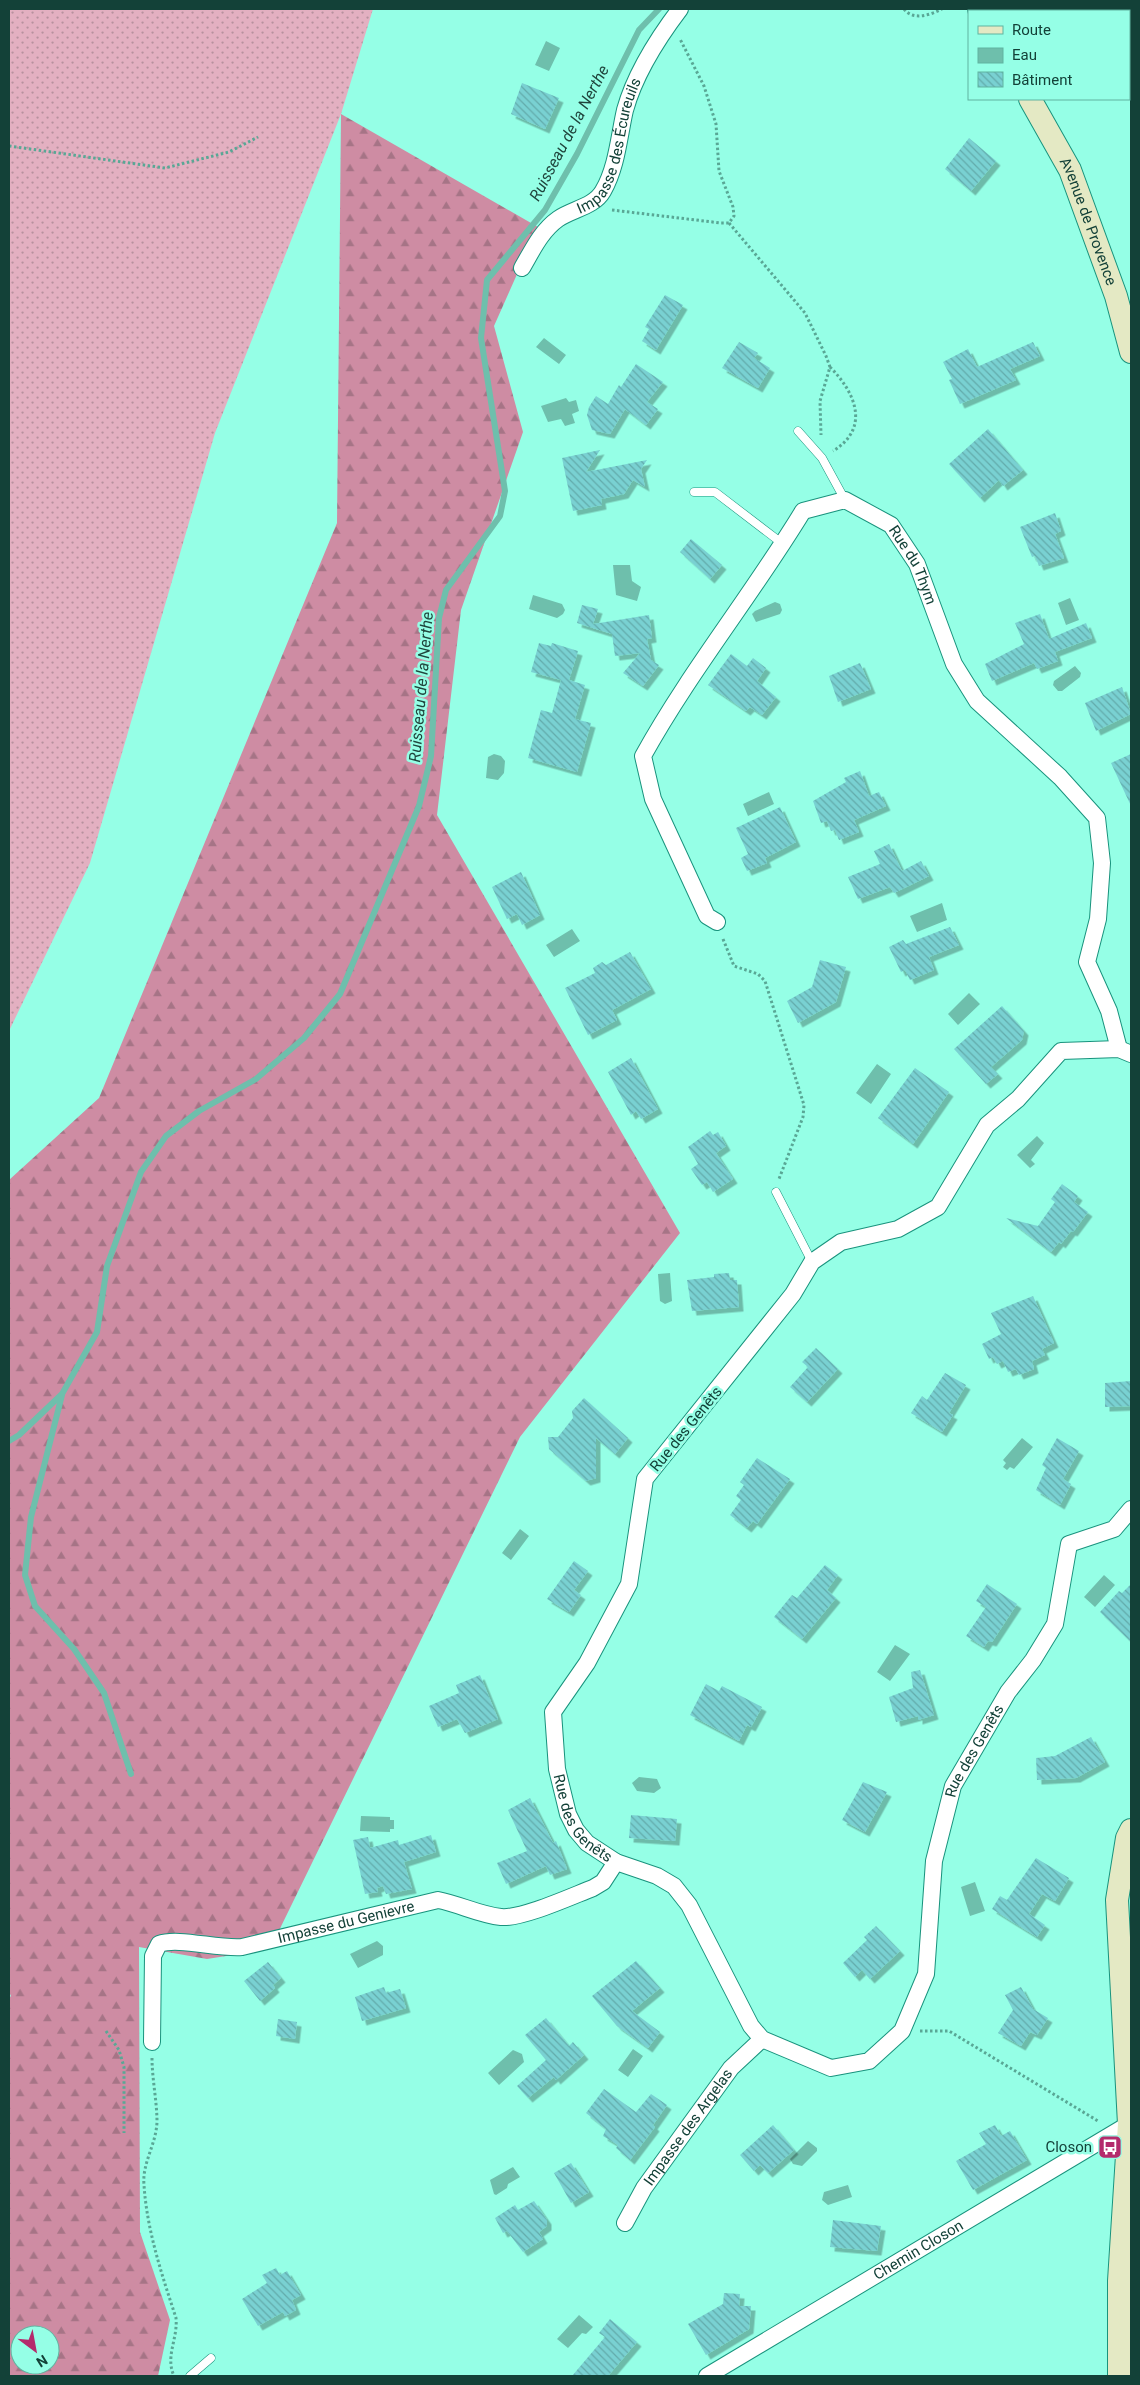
<svg xmlns="http://www.w3.org/2000/svg" width="1140" height="2385" font-family="Roboto,sans-serif">
<style>
.grass{fill:url(#grass-dots)}
.forest{fill:url(#forest-firs);fill-rule:evenodd}
.water{fill:#6ebfac}
.lines{fill:none;stroke-linecap:round;stroke-linejoin:round}
.stream{stroke:#6ebfac;stroke-width:6}
.building{fill:url(#building-back-hatch);filter:url(#shadow)}
.lane-casing{stroke:#19937d;stroke-width:9}
.street-casing{stroke:#19937d;stroke-width:18}
.secondary-casing{stroke:#19937d;stroke-width:24}
.path{stroke:#59a795;stroke-width:3;stroke-dasharray:2.5 2.5;stroke-linecap:butt}
.lane{stroke:#fff;stroke-width:8}
.street{stroke:#fff;stroke-width:16}
.secondary{stroke:#e4e9c4;stroke-width:22}
.labels{text-anchor:middle;dominant-baseline:central;stroke-width:5;stroke-linejoin:round;paint-order:stroke}
.street-label{font-size:15px;fill:#134138;stroke:#95ffe6}
.poi-label{font-size:15px;fill:#134138;stroke:#95ffe6;text-anchor:end}
.water-label{font-size:16px;font-style:italic;fill:#20463d;stroke:#95ffe6}
</style>
<defs>
<pattern id="grass-dots" width="8" height="8" patternUnits="userSpaceOnUse" patternTransform="scale(1.25)"><rect width="8" height="8" fill="#e3b0c1"/><path d="M2 2h.1M6 6h.1" fill="none" stroke="#b7919e" stroke-width="1.8" stroke-linecap="round"/></pattern>
<pattern id="forest-firs" width="22" height="20" patternUnits="userSpaceOnUse" patternTransform="scale(1.25)"><rect width="22" height="20" fill="#ce8ca3"/><path d="M5 1l3.5 6h-7zM16 11l3.5 6h-7z" fill="#a67486"/></pattern>
<pattern id="building-back-hatch" width="6" height="6" patternUnits="userSpaceOnUse" patternTransform="scale(1.25)"><rect width="6" height="6" fill="#79d1d2"/><path d="M-1 5l2 2M0 0l6 6M5-1l2 2" fill="none" stroke="#62abab"/></pattern>
<filter id="shadow"><feDropShadow dx="4.5" dy="4.5" stdDeviation="0" flood-color="#0004"/></filter>
</defs>
<rect width="100%" height="100%" fill="#95ffe6"/>
<path class="grass" d="M9,9H373L341,114L215,433L90,863L9,1031Z"/>
<path class="forest" d="M341,114L538,227L494,326L523,432L461,610L437,815L680,1233L520,1437L270,1949L207,1959L139,1947L140,2232L170,2320L158,2376H9V1998L11,1996L9,1992V1180L99,1098L337,523ZM20,2335H50V2365H20Z"/>
<path class="water" d="M546,41L560,48L549,71L535,65Z
M544,338L566,355L559,364L536,347Z
M566,398L569,402L576,400L579,411L572,414L575,423L565,426L561,419L548,422L541,406Z
M613,565H630L632,581L641,587L637,601L616,595Z
M533,595L562,604L565,610L563,614L557,618L529,609Z
M1070,598L1079,620L1066,625L1058,603Z
M775,602L780,604L782,610L780,614L756,622L752,614L755,611Z
M1075,666L1081,673L1080,677L1062,691H1058L1053,685L1054,681Z
M494,754L501,756L505,761L504,773L498,780L486,778L488,757Z
M769,792L774,804L748,816L743,804Z
M942,903L947,920L917,932L910,916Z
M572,929L580,941L554,957L546,945Z
M969,993L980,1004L958,1025L948,1014Z
M877,1064L891,1074L871,1104L856,1093Z
M1037,1136L1044,1143L1031,1160L1035,1164L1030,1168L1017,1155Z
M670,1273L672,1301L665,1304L660,1301L658,1274Z
M1022,1438L1033,1447L1014,1469L1010,1467L1007,1470L1003,1467L1006,1463L1003,1460Z
M520,1529L529,1536L511,1560L502,1553Z
M1104,1575L1115,1585L1095,1607L1084,1597Z
M895,1645L910,1654L890,1681L877,1672Z
M639,1777L657,1779L661,1788L654,1793L637,1791L632,1783Z
M361,1816L390,1817V1820H394V1829H390V1832L360,1831Z
M975,1882L985,1911L970,1916L961,1887Z
M377,1941L383,1946V1955L358,1968L350,1954Z
M633,2049L643,2056L628,2077L618,2070Z
M513,2050L522,2054L524,2062L499,2085L488,2073Z
M808,2141L817,2148V2151L802,2166L793,2164L790,2159Z
M513,2167L520,2177L508,2184L507,2188L496,2195L494,2194L490,2180Z
M848,2185L852,2197L828,2205L822,2200L824,2192Z
M579,2315L593,2327L586,2334L582,2333L568,2348L557,2339Z"/>
<g class="lines">
<path class="stream" d="M62,1395L31,1517L25,1575L35,1606L74,1649L104,1693L131,1774
M9,1441L19,1435L62,1394L97,1332L107,1266L141,1172L166,1136L199,1111L256,1079L304,1038L340,994L419,806L431,756L439,618L446,590L500,516L505,491L481,338L487,280L545,210L577,154L639,30L659,9"/>
</g>
<path class="building" d="M522,83L559,98L545,129L511,114Z
M969,138L996,161L971,191L945,169Z
M665,295L683,305L656,350L642,341L649,329L645,327Z
M739,342L758,353L754,358L770,368L758,388L722,368Z
M1033,342L1040,356L1010,369L1016,380L960,404L949,380L952,379L943,362L968,349L977,367Z
M636,364L663,382L647,402L658,409L646,425L625,409L610,434L592,430L587,415L589,407L596,396L608,404L619,385L621,387Z
M988,429L1023,470L1003,486L999,480L980,498L949,464Z
M600,450L586,472L647,460L641,469L645,487L633,480L624,494L601,499L602,505L573,511L562,458Z
M1055,513L1061,531L1055,534L1064,558L1039,566L1035,556L1032,557L1020,527Z
M691,539L722,565L710,579L680,552Z
M582,605L598,609L593,624L649,615L652,638L647,639L651,660L659,665L643,686L623,673L640,653L615,656L612,634L577,623Z
M1040,614L1049,639L1086,623L1092,638L1055,652L1058,661L1037,669L1034,663L992,681L985,664L1024,644L1015,623Z
M539,643L551,646L552,643L578,651L569,680L585,685L575,719L591,723L577,772L528,758L541,710L552,713L561,680L531,672Z
M731,654L747,666L753,658L766,668L757,681L776,697L762,715L750,707L746,711L708,685Z
M860,663L871,689L838,702L829,676Z
M1122,687L1131,714L1096,731L1085,703Z
M1131,754V806L1111,763Z
M860,771L869,796L879,792L886,806L854,820L859,832L839,840L835,830L831,831L827,821L821,823L813,801L846,782L844,778Z
M780,807L796,842L765,858L767,863L747,871L741,858L748,854L736,828Z
M889,844L902,871L921,861L929,876L894,893L890,887L858,899L848,877L880,864L874,851Z
M521,872L540,915L522,925L517,914L507,919L492,887Z
M950,927L959,945L929,957L934,970L910,980L905,970L901,972L889,947L903,940L906,944Z
M630,952L651,989L612,1010L617,1020L588,1035L565,988L595,973L593,968L602,962L606,965Z
M820,960L846,967L836,1002L798,1023L787,1001L812,987Z
M1002,1006L1024,1031L1022,1040L991,1067L998,1074L986,1084L954,1049Z
M631,1058L658,1109L641,1119L636,1111L631,1115L608,1072Z
M915,1068L949,1092L913,1144L878,1118Z
M710,1131L713,1135L718,1132L726,1146L716,1153L733,1179L713,1192L707,1182L702,1185L691,1169L698,1164L688,1147Z
M1062,1184L1078,1196L1074,1202L1088,1212L1073,1232L1071,1231L1061,1244L1059,1242L1051,1252L1006,1218L1038,1226L1055,1202L1051,1199Z
M729,1273L730,1280H737L739,1307L692,1311L687,1280L714,1277V1274Z
M1033,1296L1054,1343L1042,1349L1045,1355L1032,1361L1034,1369L1019,1375L1016,1369L1008,1372L1003,1361L997,1364L993,1357L989,1359L982,1344L1001,1334L991,1313Z
M816,1348L838,1369L807,1402L790,1387L808,1367L802,1362Z
M945,1373L966,1385L949,1413L953,1415L942,1432L911,1413L922,1396L927,1400Z
M1131,1381V1406L1105,1407V1383Z
M584,1398L628,1438L615,1454L596,1438V1478L586,1481L549,1449L548,1437H558L573,1418L572,1411Z
M1057,1438L1079,1451L1063,1479L1071,1484L1060,1505L1036,1490L1046,1468L1042,1465Z
M757,1458L790,1479L757,1524L753,1521L747,1528L730,1515L741,1500L736,1496L744,1485L740,1482Z
M574,1561L588,1571L574,1590L581,1595L569,1612L547,1599Z
M825,1565L838,1575L827,1590L836,1598L802,1639L774,1617L792,1595L797,1598Z
M987,1584L1017,1604L992,1642L988,1641L984,1647L966,1636L986,1607L976,1601Z
M1131,1584V1642L1100,1612L1119,1591L1122,1593Z
M920,1670L934,1715L918,1720V1716L896,1722L889,1697L913,1688L911,1672Z
M480,1675L498,1719L465,1733L457,1719L438,1727L429,1706L459,1693L456,1685Z
M706,1684L719,1691L722,1686L762,1707L751,1727L747,1725L739,1741L690,1715Z
M1091,1737L1105,1762L1076,1778L1037,1780L1036,1758L1055,1756Z
M863,1782L887,1792L865,1832L842,1820Z
M530,1798L553,1843L556,1841L567,1869L550,1875L546,1866L506,1884L497,1863L527,1851L508,1810Z
M631,1815L677,1819L675,1841L629,1838Z
M431,1835L436,1852L404,1862L412,1889L386,1894L383,1886L377,1888L378,1892L365,1894L353,1840L368,1837L370,1848L398,1840L399,1845Z
M1036,1858L1069,1878L1055,1901L1042,1894L1029,1914L1022,1909L1045,1925L1037,1937L992,1909L1000,1896L1007,1900Z
M876,1926L900,1951L870,1979L862,1970L855,1977L843,1963L867,1940L864,1937Z
M636,1961L660,1988L632,2011L660,2032L648,2048L617,2026L592,1996Z
M268,1962L281,1978L273,1985L275,1988L260,2001L244,1981Z
M384,1987L386,1993L400,1989L406,2008L362,2021L355,1997Z
M1021,1987L1033,2009L1048,2018L1037,2035L1030,2032L1021,2046L998,2033L1013,2010L1005,1995Z
M546,2018L569,2046L573,2042L584,2055L556,2080L554,2077L528,2098L517,2086L546,2060L525,2035Z
M278,2019L297,2022L295,2039L276,2036Z
M604,2089L636,2112L651,2094L667,2105L653,2125L655,2127L630,2160L616,2148L618,2145L603,2136L606,2129L586,2113Z
M773,2125L794,2150L768,2173L760,2165L754,2171L740,2155Z
M995,2125L1001,2136L1010,2131L1027,2160L973,2190L956,2161L986,2144L979,2133Z
M571,2163L589,2192L571,2203L554,2173Z
M534,2201L547,2220V2226L539,2232L543,2239L523,2252L507,2231L503,2233L495,2218L515,2205L518,2210Z
M833,2220L881,2226L877,2251L830,2247Z
M276,2268L280,2275L287,2271L301,2295L292,2300L296,2310L285,2316L283,2312L258,2326L242,2299L267,2283L262,2275Z
M724,2293L740,2294L739,2306H751L749,2329L706,2355L688,2324L723,2304Z
M610,2319L637,2342L608,2376H572L605,2337L599,2333Z"/>
<g class="lines">
<g class="lane-casing">
<path id="lane" d="M798,431L822,458L845,500
M694,492H715L783,544
M776,1192L812,1262
M190,2376L211,2358"/>
</g>
<g class="street-casing">
<g id="street">
<path id="s1" d="M522,268C532,251 541,231 558,219C572,209 594,207 603,191C617,167 619,136 625,110C635,74 658,38 680,9"/>
<path id="s2" d="M717,922L707,916L653,799L643,756C690,671 752,595 803,511L845,500L891,525L917,564L954,664L977,701L1060,777L1097,818L1102,863L1098,919L1087,962L1109,1011L1119,1049"/>
<path id="s3" d="M1131,1054L1119,1049L1061,1051L1018,1099L987,1125L938,1207L898,1229L841,1242L812,1262L793,1294L645,1479L629,1584L587,1663L553,1712L557,1769L568,1814L576,1830L587,1843L616,1862L657,1876L674,1886L689,1905L751,2026L762,2039L831,2068L869,2061L902,2031L926,1974L934,1861L953,1786L1008,1692L1033,1660L1055,1624L1069,1544L1114,1529L1131,1509"/>
<path id="s4" d="M152,2042L153,1956L159,1944C178,1937 217,1949 242,1947L438,1900C459,1904 480,1915 501,1917C522,1919 572,1896 593,1888L603,1882L616,1862"/>
<path id="s5" d="M625,2223L644,2188L731,2068L762,2039"/>
<path id="s6" d="M707,2376L1129,2124"/>
</g>
</g>
<g class="secondary-casing">
<g id="secondary">
<path d="M979,9L981,11"/>
<path id="s7" d="M1030,99L1070,170L1116,296L1131,352"/>
<path d="M1119,2376V2281L1129,2124L1117,1900L1127,1838L1131,1830"/>
</g>
</g>
<path class="path" d="M904,9C913,21 930,15 942,9
M9,146L165,168L229,152L258,137
M612,210L721,223H729L734,216L733,207L719,171L716,124L704,86L680,39
M729,223L805,313L826,356L830,367L820,401L821,435
M830,367C855,392 871,428 833,451
M723,939L734,966L758,974L765,981L804,1105L803,1117L779,1179
M106,2031L119,2050L124,2067V2133
M920,2031H949L1098,2121
M152,2058C152,2079 157,2101 157,2122C156,2145 142,2163 144,2185C147,2231 162,2275 176,2318C178,2339 165,2356 174,2376"/>
<use href="#lane" class="lane"/>
<use href="#street" class="street"/>
<use href="#secondary" class="secondary"/>
</g>
<defs>
<g id="bus-square" transform="scale(1.25)"><rect x="-9" y="-9" width="18" height="18" rx="4" fill="#b42b6c" stroke="#95ffe6"/><path d="M-5-6H5V4H4V6H2V4H-2V6H-4V4H-5ZM-3.5-4V0h7V-4ZM-3.5 1.2v1.5H-2V1.2ZM2 1.2v1.5H3.5V1.2Z" fill="#fff"/></g>
</defs>
<g fill-rule="evenodd">
<use href="#bus-square" x="1110" y="2147"/>
</g>
<g class="labels">
<g class="street-label">
<text stroke="none"><textPath href="#s1" startOffset="158">Impasse des Écureuils</textPath></text>
<text stroke="none"><textPath href="#s7" startOffset="136">Avenue de Provence</textPath></text>
<text stroke="none"><textPath href="#s2" startOffset="619">Rue du Thym</textPath></text>
<text transform="translate(686 1429) rotate(-51)">Rue des Genêts</text>
<text stroke="none"><textPath href="#s3" startOffset="1805">Rue des Genêts</textPath></text>
<text stroke="none"><textPath href="#s3" startOffset="1055">Rue des Genêts</textPath></text>
<text stroke="none"><textPath href="#s4" startOffset="290">Impasse du Genievre</textPath></text>
<text stroke="none"><textPath href="#s5" startOffset="115">Impasse des Argelas</textPath></text>
<text stroke="none"><textPath href="#s6" startOffset="246">Chemin Closon</textPath></text>
</g>
<g class="poi-label">
<text x="1092" y="2147">Closon</text>
</g>
<g class="water-label">
<text transform="translate(569 133) rotate(-62)">Ruisseau de la Nerthe</text>
<text transform="translate(421 687) rotate(-85)">Ruisseau de la Nerthe</text>
</g>
</g>
<rect width="1140" height="2385" fill="none" stroke="#134138" stroke-width="20"/>
<rect x="968" y="10" width="162" height="90" fill="#95ffe6" stroke="#61b3a0"/>
<rect x="978" y="26" width="25" height="8" fill="#e4e9c4" stroke="#61b3a0"/>
<text x="1012" y="35" font-size="15" fill="#134138">Route</text>
<rect x="978" y="48" width="25" height="15" fill="#6ebfac" stroke="#61b3a0"/>
<text x="1012" y="60" font-size="15" fill="#134138">Eau</text>
<rect x="978" y="72" width="25" height="15" fill="url(#building-back-hatch)" stroke="#61b3a0"/>
<text x="1012" y="85" font-size="15" fill="#134138">Bâtiment</text>
<g transform="translate(35 2350) rotate(148)"><circle r="24" fill="#95ffe6" stroke="#61b3a0"/>
<path d="M0-4L9 19L0 12L-9 19Z" fill="#b42b6c"/>
<text y="-8" font-size="14" font-weight="bold" text-anchor="middle" fill="#134138">N</text>
</g>
</svg>
